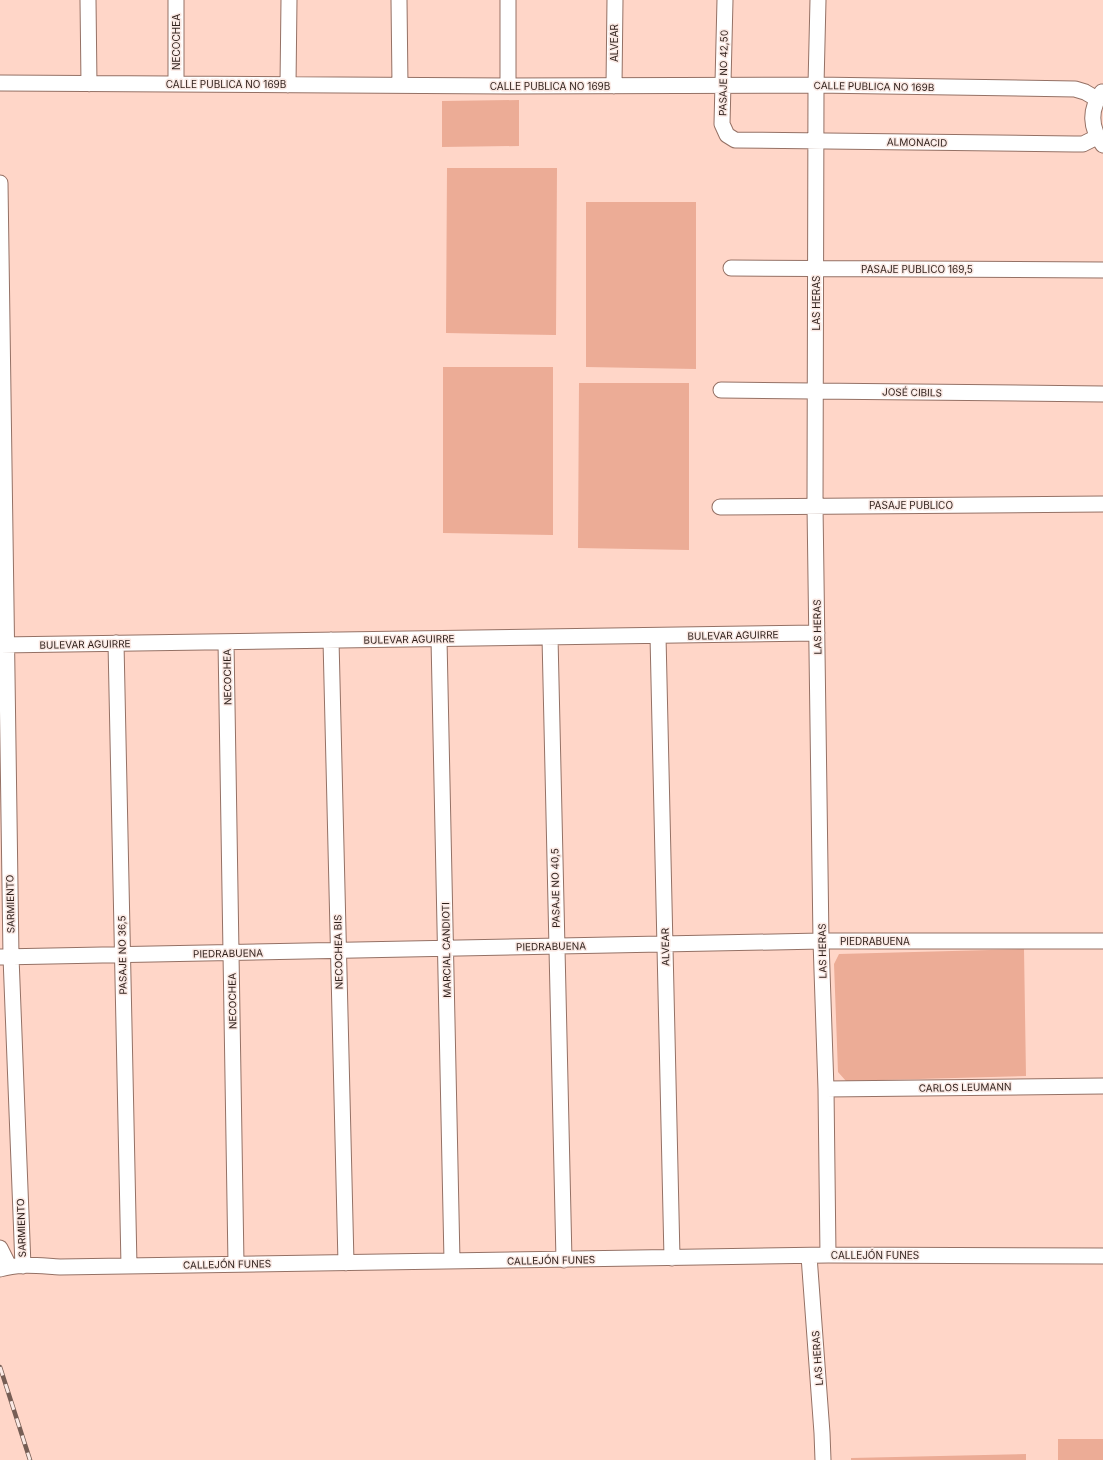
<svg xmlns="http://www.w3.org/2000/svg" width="1103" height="1460" font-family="Inter,sans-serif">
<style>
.green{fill:#ecac96}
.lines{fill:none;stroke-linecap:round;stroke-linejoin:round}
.minor-casing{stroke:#957165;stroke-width:17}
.minor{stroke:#fff;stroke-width:15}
.rail-casing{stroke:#765e55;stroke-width:4.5}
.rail{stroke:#fae9e4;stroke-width:3;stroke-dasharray:9;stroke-linecap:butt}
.labels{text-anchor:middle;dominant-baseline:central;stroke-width:3;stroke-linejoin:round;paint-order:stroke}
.street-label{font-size:10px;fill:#2d1e19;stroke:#fae9e4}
</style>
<rect width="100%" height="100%" fill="#ffd6c8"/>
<path class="green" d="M519,100V146L442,147V101Z
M447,168H557L556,335L446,333Z
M586,202H696V369L586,367Z
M443,367H553V535L443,533Z
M579,383H689V550L578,548Z
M1024,949L1026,1076L846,1081L838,1072L834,964L839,954Z
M1058,1439H1103V1460H1058Z
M1026,1454V1460H851V1458Z"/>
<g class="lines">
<g class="minor-casing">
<path id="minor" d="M88,0L89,84
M399,0L400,85
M725,0L722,124L727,135L735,140L1074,144H1083L1097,137
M818,0L816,85L815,506L821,941L826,1089L828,1255
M0,83L508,86L816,85L1075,89L1085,92L1097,99
M176,84V0
M288,85L289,0
M508,86V0
M614,86L615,0
M1102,92C1089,110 1090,128 1103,145
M0,183L11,957L23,1266
M731,268L1103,270
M721,390L1103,394
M720,507L1103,504
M658,636L672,1258
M550,637L564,1260
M439,639L452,1261
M331,640L346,1263
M226,642L236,1264
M116,643L129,1266
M0,645L817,633
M0,957L821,941H1103
M826,1089L1103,1086
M0,1248L9,1266
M809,1256L822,1433L823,1460
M0,1269C19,1263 40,1266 60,1267L828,1255L1103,1256"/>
</g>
<use href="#minor" class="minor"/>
<g class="rail-casing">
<path id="rail" d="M0,1367L30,1460"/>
</g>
<use href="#rail" class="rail"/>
</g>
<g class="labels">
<g class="street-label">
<text transform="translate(176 42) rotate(-90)">NECOCHEA</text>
<text transform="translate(614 43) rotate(-90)">ALVEAR</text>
<text transform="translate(723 73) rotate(-89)">PASAJE NO 42,50</text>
<text x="226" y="84">CALLE PUBLICA NO 169B</text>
<text x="550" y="86">CALLE PUBLICA NO 169B</text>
<text transform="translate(874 86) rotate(1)">CALLE PUBLICA NO 169B</text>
<text transform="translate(917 142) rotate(1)">ALMONACID</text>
<text x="917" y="269">PASAJE PUBLICO 169,5</text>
<text transform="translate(816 303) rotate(-90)">LAS HERAS</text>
<text transform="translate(912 392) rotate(1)">JOSÉ CIBILS</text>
<text x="911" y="505">PASAJE PUBLICO</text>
<text transform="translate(817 627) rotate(-91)">LAS HERAS</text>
<text transform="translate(733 635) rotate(-1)">BULEVAR AGUIRRE</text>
<text transform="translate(409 639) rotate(-1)">BULEVAR AGUIRRE</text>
<text transform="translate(85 644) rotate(-1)">BULEVAR AGUIRRE</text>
<text transform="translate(227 677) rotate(-91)">NECOCHEA</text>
<text transform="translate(555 888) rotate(-91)">PASAJE NO 40,5</text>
<text transform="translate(10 904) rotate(-91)">SARMIENTO</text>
<text x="875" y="941">PIEDRABUENA</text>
<text transform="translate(551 946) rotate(-1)">PIEDRABUENA</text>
<text transform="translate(665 947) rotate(-91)">ALVEAR</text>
<text transform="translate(446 950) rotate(-91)">MARCIAL CANDIOTI</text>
<text transform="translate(822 951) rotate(-91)">LAS HERAS</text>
<text transform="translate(338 952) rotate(-91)">NECOCHEA BIS</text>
<text transform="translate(228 953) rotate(-1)">PIEDRABUENA</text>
<text transform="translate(122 955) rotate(-91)">PASAJE NO 36,5</text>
<text transform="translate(232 1001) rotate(-91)">NECOCHEA</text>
<text transform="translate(965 1087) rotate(-1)">CARLOS LEUMANN</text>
<text transform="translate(21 1228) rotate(-92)">SARMIENTO</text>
<text x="875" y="1255">CALLEJÓN FUNES</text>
<text transform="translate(551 1260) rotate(-1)">CALLEJÓN FUNES</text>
<text transform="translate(227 1264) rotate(-1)">CALLEJÓN FUNES</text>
<text transform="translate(817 1358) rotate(-94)">LAS HERAS</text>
</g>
</g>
</svg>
